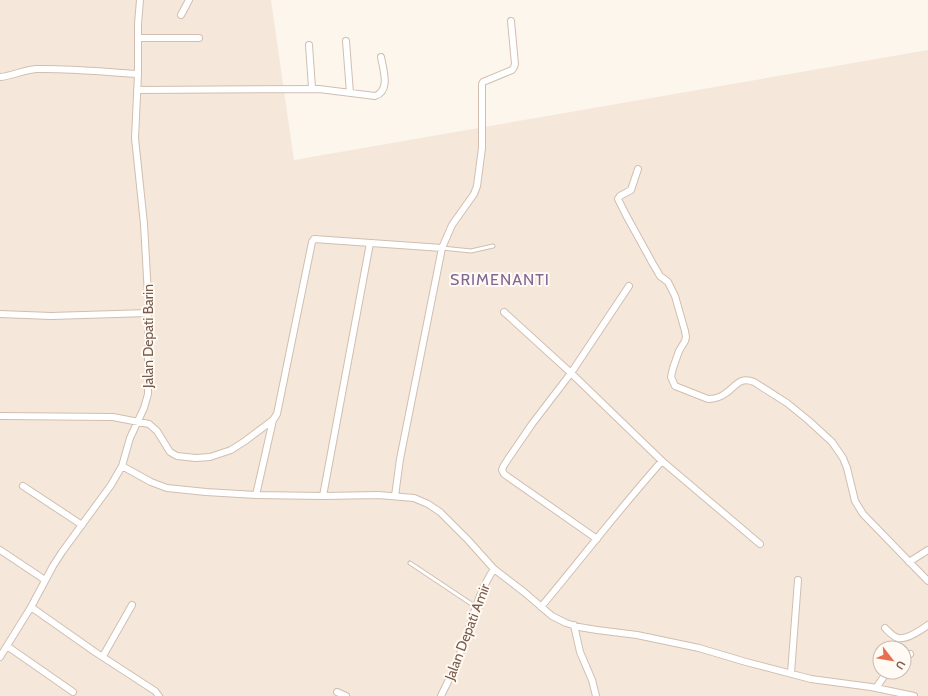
<svg xmlns="http://www.w3.org/2000/svg" width="928" height="696" font-family="Cabin,sans-serif">
<style>
.residential{fill:#f5e8da;fill-rule:evenodd}
.lines{fill:none;stroke-linecap:round;stroke-linejoin:round}
.lane-casing{stroke:#d1beb0;stroke-width:5}
.street-casing{stroke:#d1beb0;stroke-width:8}
.lane{stroke:#fff;stroke-width:3}
.street{stroke:#fff;stroke-width:6}
.labels{text-anchor:middle;dominant-baseline:central;stroke-width:4;stroke-linejoin:round;paint-order:stroke}
.street-label{font-size:14px;fill:#7a5c4d;stroke:#fffaf3}
.quarter-label{font-size:16px;letter-spacing:1px;fill:#846695;stroke:#fffaf3}
</style>
<rect width="100%" height="100%" fill="#fdf6ec"/>
<path class="residential" d="M0,0H271L294,160L928,50V696H0ZM880,648H904V672H880Z"/>
<g class="lines">
<g class="lane-casing">
<path id="lane" d="M442,248L471,251L493,246
M410,563L476,607"/>
</g>
<g class="street-casing">
<path id="street" d="M181,15L189,0
M138,38H199
M346,41L350,93
M309,45L312,88
M0,77C12,76 24,70 36,69C70,68 104,72 138,74
M137,90L319,89L375,96C391,91 383,69 381,57
M638,169L631,190L620,196L618,199L626,215L653,264L660,276L668,282L675,296L685,331L686,337L685,341L679,351L673,368L671,377L675,386L708,399C714,399 721,397 726,393C736,386 740,376 754,382L787,403L808,420L832,442L843,458L847,468L855,501L863,514L928,581
M504,312L571,373L662,461L760,544
M0,314L51,316L148,313
M0,416L113,417L149,424L157,431L170,452L177,456L196,458L210,457L231,450L245,441L273,420L277,414L312,242L314,239L442,248
M122,466L151,482L167,488L206,492L256,495L323,496L378,495L414,498L428,504L440,512L468,540L494,569L524,592L552,616L566,623L579,627L597,630L637,635L699,648L746,662L811,679L871,687L914,696
M23,486L82,525
M256,495L273,420
M323,496L370,243
M395,496L400,459L442,248L452,225L474,194L477,186L482,148V84L483,82L512,70L514,67L515,64L511,21
M597,539L504,474L502,470L503,467L508,459L532,424L571,373L629,286
M0,550L45,580
M909,562L928,550
M31,607L95,652L155,691L159,696
M541,607C582,558 620,508 662,461
M574,625L580,652L592,680L596,696
M885,628C888,631 893,637 898,638C907,640 921,630 928,625
M7,646L73,692
M103,656L132,605
M0,657L31,607L53,566L62,552L111,485L122,466L130,438L144,408L148,394V295L144,224L135,138L138,74V24L140,0
M904,658L910,654
M791,673L798,580
M876,688L887,672
M337,692L346,696
M441,696C448,681 457,665 462,648C472,622 478,592 494,569"/>
</g>
<use href="#lane" class="lane"/>
<use href="#street" class="street"/>
</g>
<g class="labels">
<g class="street-label">
<text transform="translate(148 336) rotate(-90)">Jalan Depati Barin</text>
<text transform="translate(467 632) rotate(-69)">Jalan Depati Amir</text>
</g>
<g class="quarter-label">
<text x="500" y="279">SRIMENANTI</text>
</g>
</g>
<g transform="translate(892 660) rotate(121)"><circle r="19" fill="#fffaf3" stroke="#cabbb1"/>
<path d="M0-3L7 15L0 10L-7 15Z" fill="#e76f51"/>
<text y="-6" font-size="11" font-weight="bold" text-anchor="middle" fill="#7a5c4d">U</text>
</g>
</svg>
